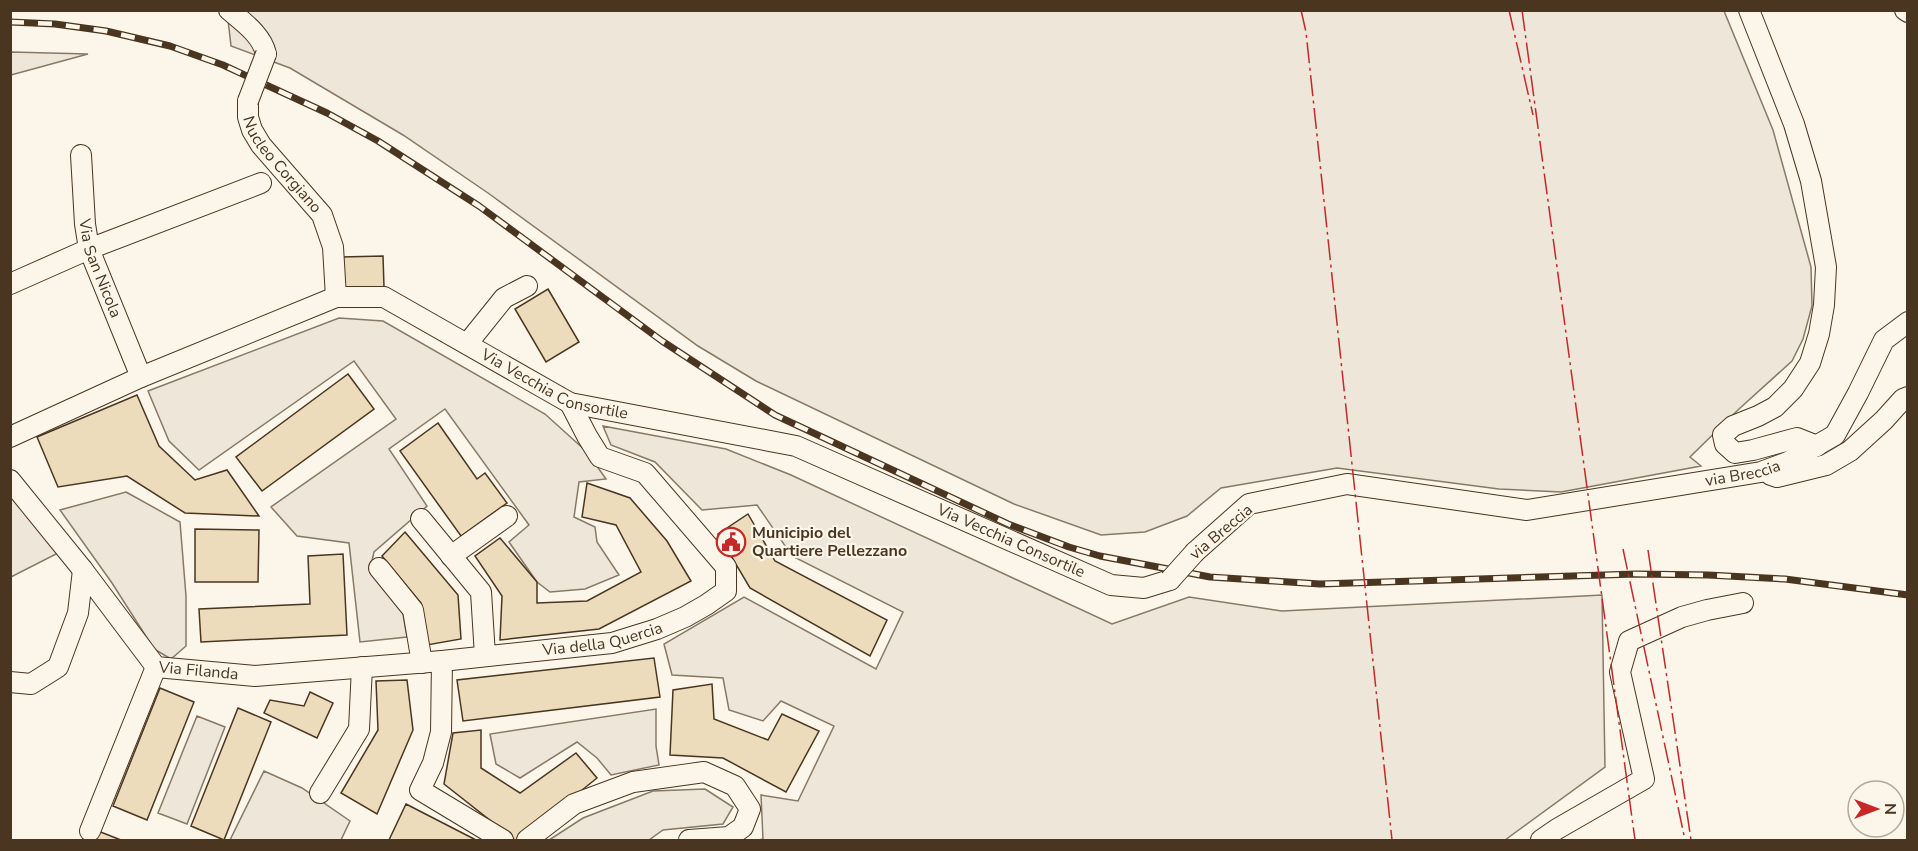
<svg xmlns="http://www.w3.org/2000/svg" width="1918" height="851" font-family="'Nunito Sans',sans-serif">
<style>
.green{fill:#ede6d9;stroke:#887966;stroke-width:1.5}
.building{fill:#ecdcbc;stroke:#4a3520;stroke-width:1.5}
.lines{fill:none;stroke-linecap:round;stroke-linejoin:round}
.minor-casing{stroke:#4a3520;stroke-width:22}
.minor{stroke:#fbf6e9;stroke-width:20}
.rail-casing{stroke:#4a3520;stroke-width:7}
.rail{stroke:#fbf6e9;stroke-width:4.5;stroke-dasharray:14;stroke-linecap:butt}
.minor-bridge-casing{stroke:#4a3520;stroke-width:22;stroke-linecap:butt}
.minor-bridge{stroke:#fbf6e9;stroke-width:20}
.power{stroke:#c62828;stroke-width:1.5;stroke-dasharray:21 4.5 3 4.5;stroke-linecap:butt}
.labels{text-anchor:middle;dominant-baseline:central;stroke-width:4.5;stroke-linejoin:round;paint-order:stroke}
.street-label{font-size:16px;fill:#4a3520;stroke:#fbf6e9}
.poi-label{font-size:16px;font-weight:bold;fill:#4a3520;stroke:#fbf6e9;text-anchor:start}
</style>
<rect width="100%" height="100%" fill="#fbf6e9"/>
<path class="green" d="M227,11H1724L1773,130L1811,267L1812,306L1803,339L1792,361L1739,409L1690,457L1701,466L1561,492L1499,489L1337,468L1221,488L1187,516L1145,532L1101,535L1014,504L756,381L698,346L488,193L403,135L290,68L231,46Z
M11,52L88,54L11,75Z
M339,318L383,321L545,414L587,452L606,479L579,482L574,517L595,527L597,542L619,575L585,589L550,592L537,582L509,542L529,525L445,409L389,449L427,506L374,552L371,565L402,608L407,637L360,642L349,543L297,536L271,507L396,419L354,361L199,470L169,441L148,391Z
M603,426L726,449L791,475L1112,624L1189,597L1282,611L1602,595L1605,767L1505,840H759L763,839L761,795L798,801L834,726L781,701L763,721L729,710L723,678L672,675L664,644L744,597L876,669L903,612L792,556L757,505L702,510L655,462L611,445Z
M10,488L62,551L11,577H10Z
M126,492L180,522L186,596V646L171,659L154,649L112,583L60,510Z
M656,709V746L659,765L611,775L597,758L577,742L520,778L496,764L490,734Z
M197,716L225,727L187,824L158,813Z
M264,771L302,788L350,821L341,840H230Z
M705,789L733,807L723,824L663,830L649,840H549L583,818L653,791Z"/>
<path class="building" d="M383,256L384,287L342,288L341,257Z
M548,289L579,342L546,362L515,309Z
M348,374L374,409L262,491L236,457Z
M137,395L159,446L195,480L227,470L259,516L185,513L127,476L58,487L37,437Z
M438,423L477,479L485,473L507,503L461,536L400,451Z
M587,483L630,498L667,541L691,581L599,629L500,640L502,596L475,556L500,538L537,582V603L587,601L641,572L616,525L582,517Z
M748,514L775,561L887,620L870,656L750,588L718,534Z
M195,529L259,530L258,582H195Z
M405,532L458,595L461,639L427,645L421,603L382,556Z
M343,554L347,635L201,642L199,609L310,604L308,556Z
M654,658L660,697L463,721L457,680Z
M407,680L413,730L377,814L341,793L378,730L376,681Z
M712,684L714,719L768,740L782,714L819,731L786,792L723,758L670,755L673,690Z
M160,688L194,702L147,820L113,806Z
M310,692L333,703L317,738L264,713L270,700L304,706Z
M238,708L271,722L224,840L191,826Z
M481,730V768L520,793L576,753L597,778L520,840H515L444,784L453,733Z
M406,804L476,840H389Z
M98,831L121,840H94Z"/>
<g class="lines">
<g class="minor-casing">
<g id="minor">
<path d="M229,10C243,22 262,35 266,54"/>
<path d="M1749,10L1794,124L1811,181L1826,267L1824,305L1819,334L1810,363L1793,389L1775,407L1758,416L1733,426L1723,435L1725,444L1735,453L1753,450L1797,438L1817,446"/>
<path d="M1905,10L1908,12"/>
<path id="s1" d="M248,101V117L252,130L261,145L322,215L333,247L336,297"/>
<path id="s2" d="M81,155L85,224L89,249L141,377"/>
<path d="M10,284L89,249L261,183"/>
<path d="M467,344L504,298L527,286"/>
<path id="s3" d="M10,437L141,377L336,297H384L570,403L796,446L1111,585L1144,588L1170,580"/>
<path d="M1771,475L1777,477L1826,465L1850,451L1884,420L1903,399L1908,397"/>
<path id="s4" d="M10,480L83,570L156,667L255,676L442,661"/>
<path d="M421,519L481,592L485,656"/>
<path id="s5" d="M1195,552L1249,504L1347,484L1527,510L1761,472L1788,462L1835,435L1858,393L1884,340L1908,322"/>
<path d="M451,556L507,516"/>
<path d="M379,568L413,610L422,663"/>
<path d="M10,682L31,684L58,667L78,613L83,570"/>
<path d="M320,793L359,729L362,667"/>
<path d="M90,831L156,667"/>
<path id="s6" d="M503,840L420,790L433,763L441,732L442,661L612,643L657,629L685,617L706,605L726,591V567L645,473L600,457L587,436L570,403"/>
<path d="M527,840L574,804L633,782L704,772L735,786L750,809L743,827L729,837L689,840"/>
<path d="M1541,840L1557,829L1644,779L1620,672L1629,641L1682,617L1707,610L1743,603"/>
</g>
</g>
<use href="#minor" class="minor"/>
<g class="rail-casing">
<path id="rail" d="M10,22L55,24L106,31L170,46L223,65L327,113L378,141L479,206L662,341L775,415L1008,524L1069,547L1100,556L1210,577L1320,584L1636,574L1708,575L1785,579L1908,595"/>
</g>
<use href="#rail" class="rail"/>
<g class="minor-bridge-casing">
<path id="minor-bridge" d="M248,101L266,54
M1170,580L1195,552"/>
</g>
<use href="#minor-bridge" class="minor-bridge"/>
<path class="power" d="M1301,10L1306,32L1392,840
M1509,10L1533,115
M1522,10L1635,840
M1623,549L1685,840
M1648,550L1691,840"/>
</g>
<defs>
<g id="civic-ring" transform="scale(1.5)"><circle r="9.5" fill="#fbf6e9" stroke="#c62828" stroke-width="1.5"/><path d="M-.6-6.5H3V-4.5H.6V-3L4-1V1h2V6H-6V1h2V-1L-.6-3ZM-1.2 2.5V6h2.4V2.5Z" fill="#c62828"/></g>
</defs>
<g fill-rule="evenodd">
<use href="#civic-ring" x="731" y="542"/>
</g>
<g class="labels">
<g class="street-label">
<text stroke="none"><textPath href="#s1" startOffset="75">Nucleo Corgiano</textPath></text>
<text stroke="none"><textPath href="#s2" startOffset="116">Via San Nicola</textPath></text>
<text stroke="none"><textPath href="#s3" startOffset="596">Via Vecchia Consortile</textPath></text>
<text stroke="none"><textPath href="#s5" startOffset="573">via Breccia</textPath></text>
<text transform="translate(1221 532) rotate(-40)">via Breccia</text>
<text stroke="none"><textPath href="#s3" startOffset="1082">Via Vecchia Consortile</textPath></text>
<text stroke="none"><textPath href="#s6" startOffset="392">Via della Quercia</textPath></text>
<text stroke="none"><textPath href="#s4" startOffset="280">Via Filanda</textPath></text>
</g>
<g class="poi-label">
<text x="752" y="533">Municipio del<tspan x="752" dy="18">Quartiere Pellezzano</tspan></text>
</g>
</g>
<rect width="1918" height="851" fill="none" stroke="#4a3520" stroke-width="24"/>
<g transform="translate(1876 809) rotate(90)"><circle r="28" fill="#fbf6e9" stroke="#b4a999" stroke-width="1.5"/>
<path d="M0-4.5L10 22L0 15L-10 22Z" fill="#c62828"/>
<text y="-9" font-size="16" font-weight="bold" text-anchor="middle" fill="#4a3520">N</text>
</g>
</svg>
